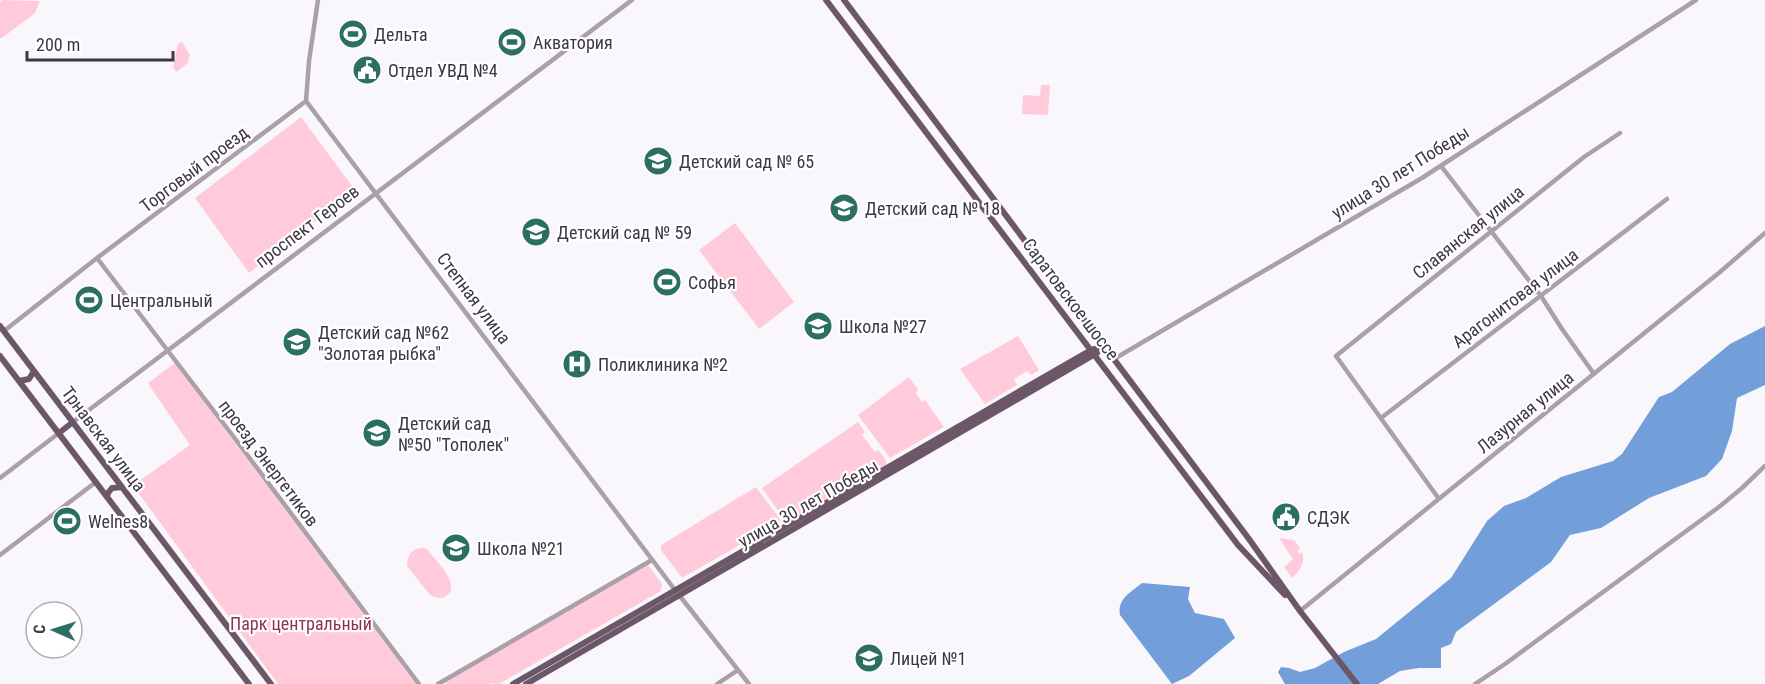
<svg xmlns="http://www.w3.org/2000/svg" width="1765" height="684" font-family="'Roboto Condensed',sans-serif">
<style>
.green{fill:#ffcbda}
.water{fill:#729fda}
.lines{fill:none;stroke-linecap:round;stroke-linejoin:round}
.minor{stroke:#ab9fa8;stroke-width:4.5}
.major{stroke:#6b5767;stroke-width:6}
.labels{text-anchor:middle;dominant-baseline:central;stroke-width:4.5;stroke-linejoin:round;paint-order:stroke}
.poi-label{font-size:18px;fill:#3d3743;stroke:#fff;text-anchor:start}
.street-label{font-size:18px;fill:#3d3743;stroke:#fff}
.park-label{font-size:18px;fill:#8d3055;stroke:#fff}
</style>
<rect width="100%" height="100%" fill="#f9f6fc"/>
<path class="green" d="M2,0L40,1L35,13L2,38H0V2Z
M182,42L190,56L188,59V63L176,72L173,67L178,44Z
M1041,85H1050L1048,115L1022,114L1023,95L1040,96Z
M301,117L355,190L249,273L195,198Z
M735,223L794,302L759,329L699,250Z
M1018,336L1039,370L1031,375L1027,371L1014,379L1017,385L985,404L960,369Z
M175,363L416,684H278L134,487L135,484L190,445L149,385L148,383Z
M909,377L918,390L916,393L922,402L925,400L944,427L890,458L858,415Z
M858,422L865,432L862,435L875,452L878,450L885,459L886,465L789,521L783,518L762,488Z
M756,487L780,519V522L682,578L661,550V545Z
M1279,538L1294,540L1300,548L1298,550L1299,554L1302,552C1306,562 1299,572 1292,578L1284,567L1293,559Z
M423,548L427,549C434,559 465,587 444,597C439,599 435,597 430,595L407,566C407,555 412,548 423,548Z
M648,565L662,584L661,591L499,684L492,683L489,684H447L443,682Z"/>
<path class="water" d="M1765,326V385L1737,398L1732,431L1722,459L1706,476L1649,498L1601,528L1570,535L1551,562L1456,632L1451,644L1441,648V668H1419L1400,671L1378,684H1285L1278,672L1281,667L1289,668L1300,672L1315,668L1344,652L1376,639L1451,578L1487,521L1504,506L1526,498L1561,477L1613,461L1622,454L1659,397L1672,392L1730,344Z
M1142,583L1190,587L1188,599L1195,613L1224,619L1235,638L1189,676L1172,684L1120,615C1117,599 1131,592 1142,583Z"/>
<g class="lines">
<path class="minor" d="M318,0L309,61L306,101L675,590
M1441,166L1541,296L1562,329L1594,374
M97,258L236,440L419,684
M4,331L97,258L306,101
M1114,359L1422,178L1696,0
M1381,418L1667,199
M73,422L632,0
M0,478L59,433
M1439,499L1336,356L1584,157L1620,133
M0,555L96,482
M679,595L749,684
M1300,611L1720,272L1765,233
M438,684L652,560
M717,684L738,670
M1475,684L1505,664L1719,507L1742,488L1765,466"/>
<path class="major" d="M826,0L1238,545L1285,595
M844,0L1249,539L1300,611L1357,684
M0,326L271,684
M0,356L249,684
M19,381L29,379L34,371
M59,433L73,422
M107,497L108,493L112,488L122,487
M513,684L1091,350L1103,346
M526,684L1097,353"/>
</g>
<defs>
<g id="stadium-disc" transform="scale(1.5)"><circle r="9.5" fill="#2b6f62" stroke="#fff"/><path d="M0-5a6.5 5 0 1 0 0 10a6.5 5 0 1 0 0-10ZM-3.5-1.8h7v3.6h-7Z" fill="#fff"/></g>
<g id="civic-disc" transform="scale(1.5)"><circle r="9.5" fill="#2b6f62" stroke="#fff"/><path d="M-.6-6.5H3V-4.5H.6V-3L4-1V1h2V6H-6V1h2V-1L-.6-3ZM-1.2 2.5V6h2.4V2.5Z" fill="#fff"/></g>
<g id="school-disc" transform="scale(1.5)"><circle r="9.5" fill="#2b6f62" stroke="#fff"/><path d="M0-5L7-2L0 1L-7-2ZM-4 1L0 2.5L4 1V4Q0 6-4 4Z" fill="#fff"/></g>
<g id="hospital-disc" transform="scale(1.5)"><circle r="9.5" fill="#2b6f62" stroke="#fff"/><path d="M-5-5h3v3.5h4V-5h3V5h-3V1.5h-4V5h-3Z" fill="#fff"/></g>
</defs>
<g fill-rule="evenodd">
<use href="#stadium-disc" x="353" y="34"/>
<use href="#stadium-disc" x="512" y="42"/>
<use href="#civic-disc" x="367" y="70"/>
<use href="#school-disc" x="658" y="161"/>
<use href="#school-disc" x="844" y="208"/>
<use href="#school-disc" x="536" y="232"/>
<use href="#stadium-disc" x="667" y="282"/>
<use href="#stadium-disc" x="89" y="300"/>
<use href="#school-disc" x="818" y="326"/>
<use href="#school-disc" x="297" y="342"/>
<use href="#hospital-disc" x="577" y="364"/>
<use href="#school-disc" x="377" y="433"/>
<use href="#civic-disc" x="1286" y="517"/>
<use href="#stadium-disc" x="67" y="521"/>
<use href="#school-disc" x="456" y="548"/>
<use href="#school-disc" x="869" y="658"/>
</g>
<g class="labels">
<g class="poi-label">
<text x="374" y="34">Дельта</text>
<text x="533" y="42">Акватория</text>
<text x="388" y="70">Отдел УВД №4</text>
<text x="679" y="161">Детский сад № 65</text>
<text x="865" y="208">Детский сад № 18</text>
<text x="557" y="232">Детский сад № 59</text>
<text x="688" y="282">Софья</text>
<text x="110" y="300">Центральный</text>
<text x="839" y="326">Школа №27</text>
<text x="318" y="332">Детский сад №62<tspan x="318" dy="21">"Золотая рыбка"</tspan></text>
<text x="598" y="364">Поликлиника №2</text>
<text x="398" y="423">Детский сад<tspan x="398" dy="21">№50 "Тополек"</tspan></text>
<text x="1307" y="517">СДЭК</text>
<text x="88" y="521">Welnes8</text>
<text x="477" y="548">Школа №21</text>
<text x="890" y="658">Лицей №1</text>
</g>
<g class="street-label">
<text transform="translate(194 169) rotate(-37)">Торговый проезд</text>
<text transform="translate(1400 172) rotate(-32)">улица 30 лет Победы</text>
<text transform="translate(307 226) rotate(-37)">проспект Героев</text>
<text transform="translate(1468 232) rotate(-39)">Славянская улица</text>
<text transform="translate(474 298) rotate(53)">Степная улица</text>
<text transform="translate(1515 298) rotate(-37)">Арагонитовая улица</text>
<text transform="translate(1071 299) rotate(53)">Саратовское шоссе</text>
<text transform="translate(1525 412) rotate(-39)">Лазурная улица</text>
<text transform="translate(104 439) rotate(53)">Трнавская улица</text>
<text transform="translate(269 463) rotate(53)">проезд Энергетиков</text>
<text transform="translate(808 503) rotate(-30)">улица 30 лет Победы</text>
</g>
<g class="park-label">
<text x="301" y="623">Парк центральный</text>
</g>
</g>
<g transform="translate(54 630) rotate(273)"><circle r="28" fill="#ffffff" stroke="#b1afb4" stroke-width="1.5"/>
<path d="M0-4.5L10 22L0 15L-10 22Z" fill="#2b6f62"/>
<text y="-9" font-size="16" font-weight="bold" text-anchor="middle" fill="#3d3743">С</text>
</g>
<path d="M27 51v9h146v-9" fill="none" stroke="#3d3743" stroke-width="3"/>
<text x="36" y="51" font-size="18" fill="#3d3743" stroke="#ffffff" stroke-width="4.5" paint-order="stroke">200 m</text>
</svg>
